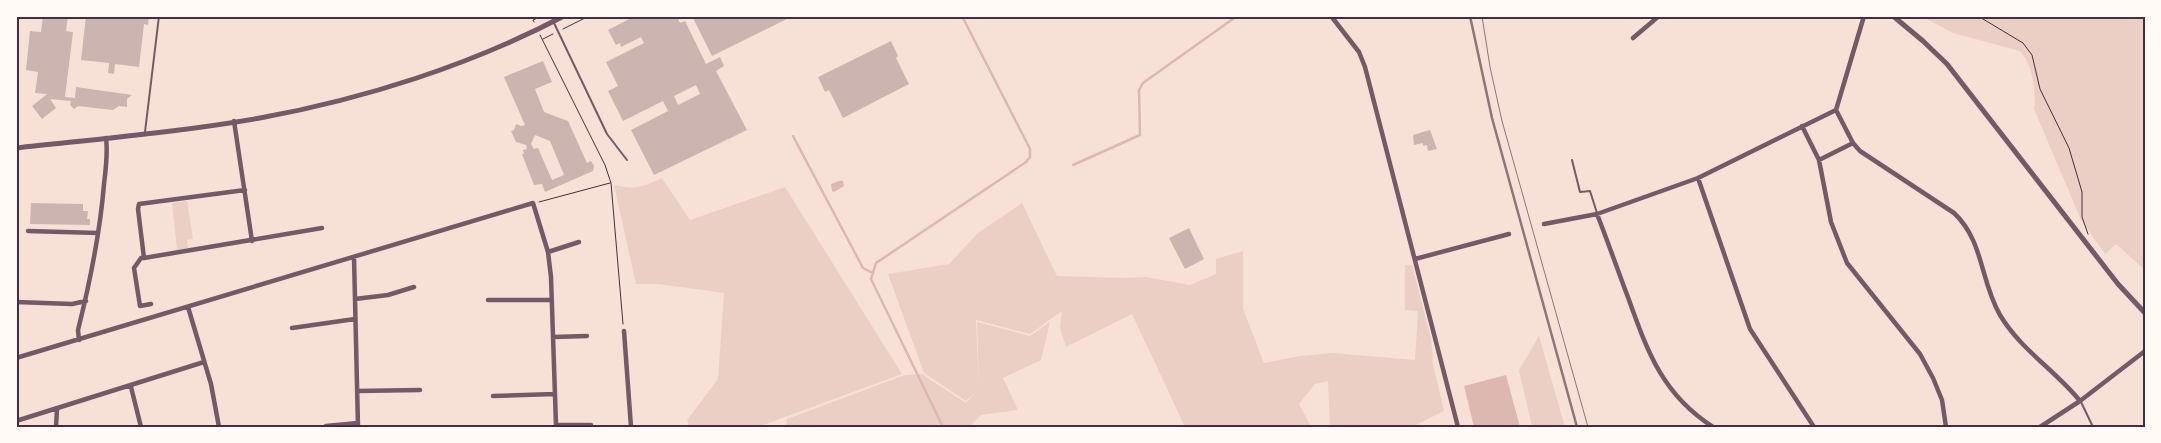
<svg xmlns="http://www.w3.org/2000/svg" width="2161" height="443" font-family="Mulish,sans-serif">
<style>
.green{fill:#ebcfc5}
.water{fill:#dcb8b0}
.lines{fill:none;stroke-linecap:round;stroke-linejoin:round}
.stream{stroke:#dcb8b0;stroke-width:2.5}
.building{fill:#ccb4b1;fill-rule:evenodd}
.path{stroke:#4a2c40;stroke-width:1}
.service{stroke:#755966;stroke-width:2}
.minor{stroke:#755966;stroke-width:4.5}
.tertiary{stroke:#755966;stroke-width:5}
.tram{stroke:#8f747c;stroke-width:1}
.rail{stroke:#8f747c;stroke-width:2.5}
.neatline{fill:none;stroke:#4a2c40;stroke-width:2}
</style>
<rect width="100%" height="100%" fill="#f7e1d7"/>
<path class="green" d="M1921,16H2145V270L2116,244L2105,254L2081,220L2034,109C2036,91 2033,65 2020,51L1953,33Z
M662,178L690,220L785,187L902,374L758,427H689L687,420L718,379L724,293L658,284H636L614,185C636,190 643,187 662,178Z
M187,201L193,239L187,240L188,248L177,250L172,203Z
M1022,203L1057,276L1126,278L1146,277L1190,285L1216,274V259L1243,251V309L1264,363L1300,356L1333,353L1415,360L1418,311L1405,310V265H1412L1431,339L1433,359L1432,360L1444,411L1412,427H1330L1328,381L1315,384L1299,404L1311,427H1185L1132,314L1066,347L1060,328L1062,311L1030,334L976,320L979,389L977,322L1030,336L1050,322L1041,360L1003,378L1018,410L981,415L969,427H786L787,419L905,375L922,374L966,403L975,393L966,401L924,373L888,274L949,264L978,233Z
M1539,336L1565,427H1532L1519,370Z"/>
<path class="water" d="M839,181H843L844,186L834,192L832,191L831,184Z
M1506,375L1520,427H1474L1464,386Z"/>
<g class="lines">
<path class="stream" d="M793,136L863,268L873,273
M1073,165L1140,135L1139,90L1143,83L1237,16
M943,427L871,279L876,263L1026,162L1030,157V149L962,16"/>
</g>
<path class="building" d="M43,16H68L66,31L73,32L65,97L75,98L76,87L132,95L127,99V107L119,106L113,110L78,106L74,109L70,105L71,101L50,99L56,108L42,119L32,106L47,94L35,93L38,72L26,70L30,31L41,32Z
M86,16H149L148,25L144,24L139,67L115,64L114,74L108,73L109,63L81,60Z
M635,16H677L680,23L685,21L706,64L720,57L724,66L716,71L747,130L654,175L631,130L668,111L663,101L623,121L608,91L618,86L606,62L644,43L641,37L621,47L620,43L616,45L608,30ZM696,85L700,94L678,105L674,96Z
M692,16H786L787,19L712,56Z
M891,41L898,56L896,58L909,84L843,118L829,90L825,92L818,77Z
M543,61L552,82L535,89L544,112L568,121L587,163L591,161L594,166L593,171L545,192L542,184L534,185L522,154H524L523,150L527,149L526,145L516,142L511,131L514,130L516,124L521,126L525,125L504,77ZM535,135L550,141L564,175L552,180L538,148L534,149L531,144Z
M1430,130L1437,149L1428,151L1427,145L1423,146V143L1414,145L1413,135Z
M31,203L83,204V211H88L87,219H90V225L30,224Z
M1189,228L1204,259L1185,269L1169,238Z"/>
<g class="lines">
<path class="path" d="M1978,16L2023,43L2032,55L2040,89L2069,148L2082,192V217L2088,234
M534,22L533,20L542,16
M563,29L589,16
M540,35L605,165L611,183L623,324
M543,39L553,34
M539,202L610,183"/>
<path class="service" d="M554,23L607,134L627,160
M145,132L159,16
M1572,160L1580,192L1590,191L1597,213
M2081,402L2093,427"/>
<path class="minor" d="M1331,16L1359,52L1365,67L1458,427
M1633,38L1659,16
M1836,110L1853,143L1860,151L1954,213C1984,241 1980,281 2000,315C2020,349 2056,371 2080,401
M234,121L252,241
M1802,126L1819,160L1831,222L1847,263L1920,354L1933,378L1942,400L1946,427
M1819,160L1853,143
M1698,178L1750,329L1814,427
M245,190L139,204L138,209L144,258L322,228
M1597,214C1608,242 1618,271 1629,300C1648,353 1663,395 1713,427
M1544,224L1597,214L1698,178L1836,110L1864,16
M28,231L98,233
M548,252L579,242
M354,257L358,427
M144,258H141L134,268L140,306L151,304
M1415,259L1509,234
M355,299L388,295L414,287
M488,300H552
M16,302L72,304L86,301
M188,307L211,384L219,427
M292,328L355,319
M624,331L631,427
M553,337L587,336
M79,340L78,330C90,282 100,234 104,184C106,168 108,153 106,138
M16,358L533,203L548,252L551,277L556,425H591
M131,387L141,427
M357,391L420,390
M493,396L555,394
M16,421L204,362
M326,426L358,423
M56,427L57,409
M2040,427L2080,401L2145,351"/>
<path class="tertiary" d="M1893,16L1923,41L1947,64L2118,284L2145,313
M16,148C98,139 180,132 260,118C364,99 471,65 564,16"/>
<path class="tram" d="M1482,16L1490,67L1502,121L1588,427"/>
<path class="rail" d="M1470,16L1492,118L1577,427"/>
</g>
<rect width="2161" height="443" fill="none" stroke="#fffaf5" stroke-width="35"/>
<rect x="18" y="18" width="2126" height="408" class="neatline"/>
</svg>
